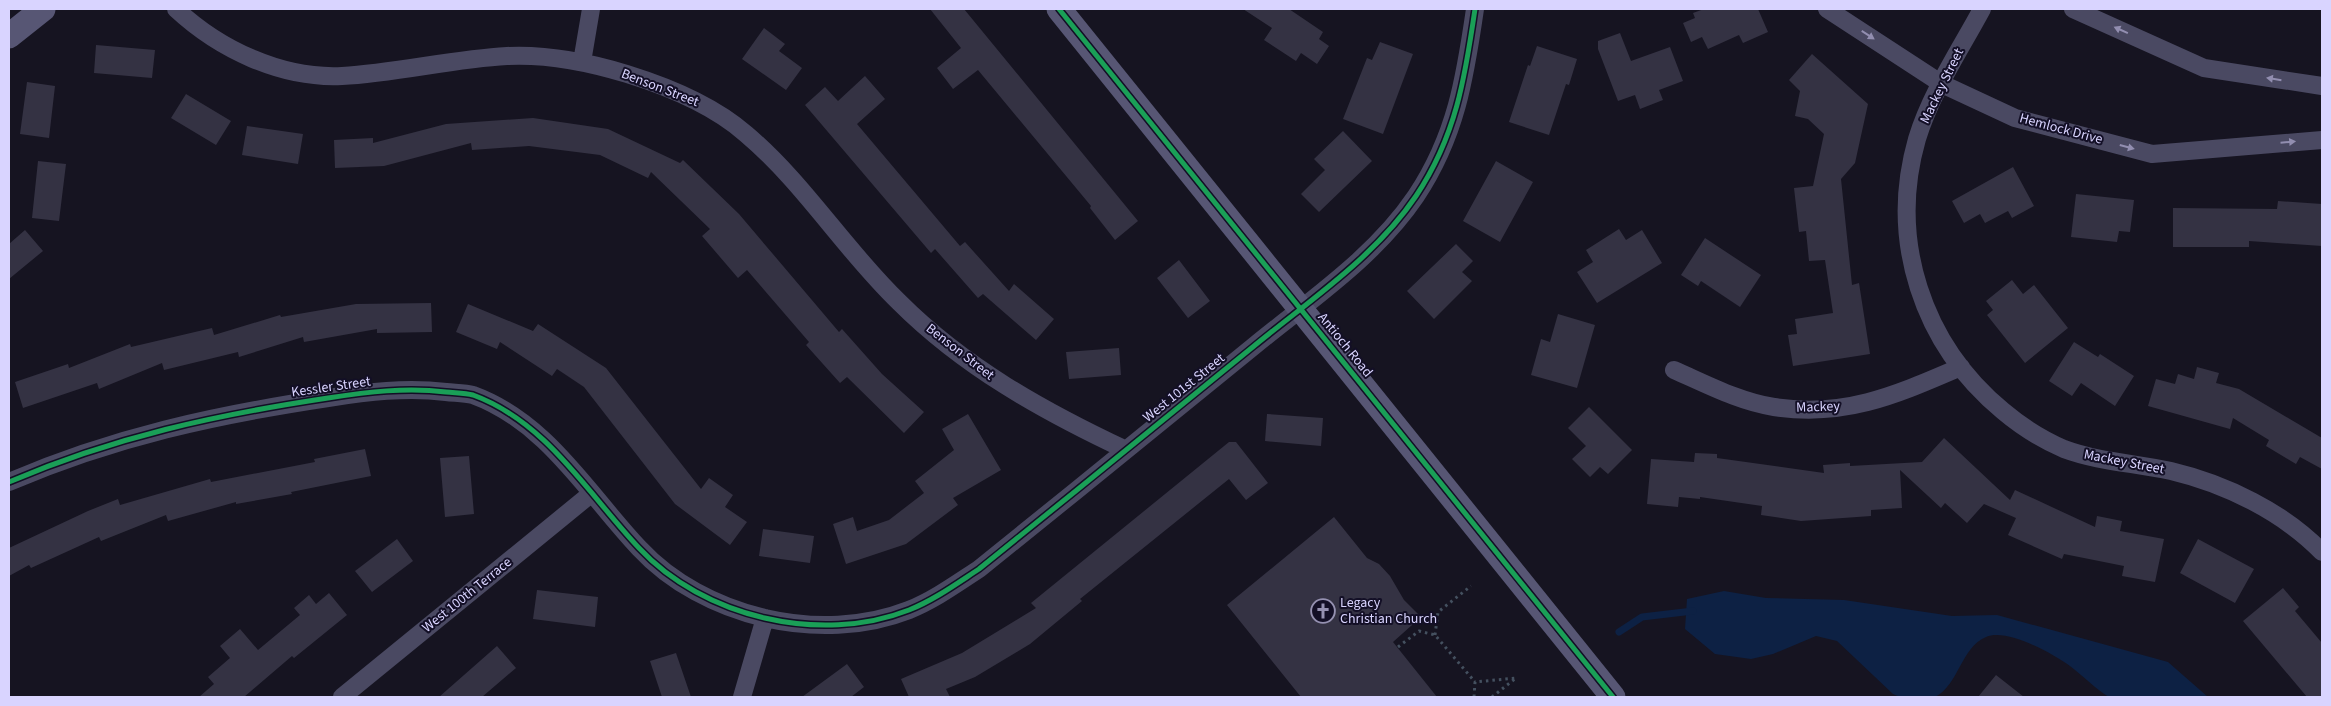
<svg xmlns="http://www.w3.org/2000/svg" width="2331" height="706" font-family="'Source Sans 3',sans-serif">
<style>
.water{fill:#0d2144}
.lines{fill:none;stroke-linecap:round;stroke-linejoin:round}
.stream{stroke:#0d2144;stroke-width:7}
.building{fill:#343243}
.path{stroke:#44505f;stroke-width:3;stroke-dasharray:2.5 4;stroke-linecap:butt}
.street{stroke:#4a4962;stroke-width:18}
.secondary{stroke:#575674;stroke-width:25}
.cycleway-casing{stroke:#130f26;stroke-width:8}
.cycleway{stroke:#1a9f57;stroke-width:5}
.oneway{fill:#928eb0}
.labels{text-anchor:middle;dominant-baseline:central;stroke-width:4;stroke-linejoin:round;paint-order:stroke}
.street-label{font-size:14px;fill:#d9d4ff;stroke:#130f26}
.poi-label{font-size:14px;fill:#d9d4ff;stroke:#130f26;text-anchor:start}
</style>
<rect width="100%" height="100%" fill="#161421"/>
<path class="water" d="M1724,591L1766,598L1844,600L1952,616L1997,615L2168,662L2208,697C2195,697 2115,700 2109,697C2098,691 2081,674 2070,666C2052,653 2007,628 1986,637C1961,647 1959,685 1935,697H1900L1893,694L1837,641L1816,636L1773,654L1751,659L1715,654L1685,629L1687,599Z"/>
<g class="lines">
<path class="stream" d="M1619,632L1642,617L1693,611"/>
</g>
<path class="building" d="M930,9H964L1138,221L1115,240L1090,208L1091,206L978,70L953,89L937,68L961,48Z
M1243,9H1289L1323,32L1319,39L1329,46L1317,64L1301,53L1296,61L1264,40L1272,28Z
M1704,9H1758L1768,32L1743,43L1739,35L1708,49L1702,37L1691,42L1683,23L1695,18L1693,13Z
M764,28L785,44L779,51L802,68L786,90L742,59Z
M1620,33L1631,61L1670,47L1683,81L1659,90L1663,100L1640,109L1635,95L1618,101L1598,49V41Z
M1380,42L1413,54L1383,134L1343,119L1367,58L1372,60Z
M96,45L155,50L152,78L94,73Z
M1537,46L1577,59L1569,85L1566,84L1549,135L1509,122L1528,65L1530,66Z
M1812,54L1868,104L1855,163L1841,179L1852,285L1859,283L1870,354L1793,366L1788,335L1797,334L1795,319L1833,313L1825,260L1809,261L1806,231L1799,232L1794,188L1813,186L1824,134L1808,119L1795,116L1800,91L1789,80Z
M865,76L885,99L857,124L960,246L965,242L1009,291L1014,284L1054,319L1036,340L983,294L978,298L935,249L931,253L805,105L825,87L838,101Z
M27,82L55,86L49,138L20,134Z
M186,94L231,121L216,145L171,118Z
M533,118L608,129L680,163L683,160L739,214L839,332L842,329L882,374L924,412L904,433L847,377L840,383L806,345L809,342L747,270L738,278L702,236L710,229L651,172L648,178L600,155L529,146L472,150L471,143L384,166L335,168L334,140L373,138V143L446,124Z
M247,126L303,134L298,164L242,155Z
M1343,131L1372,161L1319,212L1301,194L1325,170L1314,159Z
M38,161L66,164L59,221L32,218Z
M1496,161L1533,182L1500,242L1463,221Z
M2013,167L2034,206L2012,218L2008,211L1985,223L1980,214L1964,223L1952,201Z
M2076,194L2134,200L2130,232L2119,231L2117,242L2071,237Z
M2278,201L2322,204V246L2249,241V247H2173V208L2277,209Z
M1619,229L1626,240L1642,230L1662,263L1597,303L1577,272L1593,262L1586,250Z
M25,230L43,251L9,279V244Z
M1705,238L1761,275L1740,307L1701,281L1698,286L1681,275Z
M1456,244L1473,261L1462,272L1472,281L1434,319L1407,291Z
M1179,260L1210,301L1188,318L1157,278Z
M2012,280L2023,294L2034,285L2068,328L2025,363L1987,315L1993,310L1986,301Z
M431,303L432,332L377,333V329L304,342L303,337L239,357L238,352L164,370L162,363L99,389L97,383L23,408L15,382L68,364L69,368L130,344L131,347L212,328L214,335L280,315L281,317L356,304Z
M468,304L533,331L538,324L606,368L701,489L709,478L733,495L725,507L747,522L730,545L675,504L584,387L557,369L552,376L500,342L497,349L456,332Z
M1558,314L1595,325L1577,388L1531,375L1541,339L1550,342Z
M2074,342L2098,357L2100,354L2134,376L2115,406L2081,383L2072,396L2049,381Z
M1119,348L1121,375L1069,379L1066,352Z
M2197,367L2219,373L2216,383L2239,389L2322,438V469L2300,457L2296,464L2266,446L2269,440L2233,418L2230,429L2148,406L2156,379L2175,384L2178,374L2194,379Z
M1589,407L1632,450L1608,474L1600,467L1590,477L1572,459L1586,446L1568,428Z
M968,414L1001,470L953,498L958,505L906,544L846,564L833,524L853,517L857,531L889,520L924,493L915,481L954,450L942,429Z
M1267,414L1323,418L1321,446L1265,441Z
M1944,438L2010,500L2015,490L2095,527L2097,516L2122,521L2120,531L2164,539L2155,582L2122,576L2124,566L2064,554L2062,559L2008,535L2016,518L1984,504L1967,523L1945,503L1941,508L1900,470L1902,508L1871,510V516L1801,521L1761,515L1762,506L1700,497V499L1679,497L1678,507L1647,504L1651,459L1694,462L1695,453L1717,454V458L1824,473L1823,465L1850,463V466L1922,462Z
M1229,442H1236L1268,483L1246,500L1229,479L1080,599L1082,601L1030,644L975,677L946,689L950,697H909L901,679L962,653L1036,608L1031,603Z
M365,449L371,476L291,492L292,494L236,504V502L168,521L166,515L101,541L99,537L31,568L29,565L9,576V548L88,511L118,499L120,505L210,479L211,482L315,462L314,459Z
M469,456L474,514L445,517L440,458Z
M1334,517L1367,558L1379,564L1390,576L1404,600L1421,617L1393,642L1437,697H1301L1227,605Z
M763,529L814,536L810,563L759,556Z
M397,539L413,561L372,592L355,571Z
M2198,539L2254,569L2235,603L2180,573Z
M2283,588L2299,607L2295,611L2322,643V697H2307L2243,621Z
M537,590L598,597L595,627L533,619Z
M329,593L347,615L294,658L292,656L244,697H199L214,684L208,677L230,658L220,646L240,629L258,650L300,615L294,608L309,595L316,604Z
M497,646L516,668L482,697H439Z
M676,653L691,697H662L650,661Z
M847,664L864,687L851,697H802Z
M1996,675L2024,697H1978Z"/>
<g class="lines">
<path class="path" d="M1435,635L1438,612L1471,586
M1398,647L1419,631L1435,635L1475,682
M1474,697L1475,682L1516,678L1492,697"/>
<path class="street" d="M176,9C219,49 281,79 342,76C397,73 452,59 507,56C548,54 588,62 627,74C669,87 713,105 746,134C804,183 844,249 899,302C964,367 1043,411 1126,450
M1827,9L1942,84L2015,118L2152,154L2322,140
M1982,9C1960,50 1931,93 1917,139C1888,240 1922,344 2003,411C2022,427 2041,439 2064,449C2099,462 2135,463 2171,471C2226,484 2283,512 2322,552
M2073,9L2204,68L2322,86
M582,62L591,9
M1674,370C1706,384 1740,402 1774,407C1846,418 1898,394 1961,367
M9,482C114,437 215,415 328,398C367,392 406,387 446,392C455,393 465,393 473,395C547,422 588,494 639,548C703,617 820,645 909,610C934,600 956,584 979,569C1071,495 1162,421 1254,346C1310,300 1375,257 1416,196C1456,136 1465,78 1475,9
M342,697L592,493
M742,697L765,618"/>
<path class="secondary" d="M1059,9L1613,697
M9,36L43,9"/>
<g class="cycleway-casing">
<path id="cycleway" d="M1059,9L1613,697
M9,482C114,437 215,415 328,398C367,392 406,387 446,392C455,393 465,393 473,395C547,422 588,494 639,548C703,617 820,645 909,610C934,600 956,584 979,569C1071,495 1162,421 1254,346C1310,300 1375,257 1416,196C1456,136 1465,78 1475,9"/>
</g>
<use href="#cycleway" class="cycleway"/>
</g>
<defs><path id="oneway-solid" d="M-6-.8H1V-3.2L6.5 0L1 3.2V.8H-6Z" transform="scale(1.25)"/></defs>
<g class="oneway">
<use href="#oneway-solid" transform="translate(2121 30) rotate(-156)"/>
<use href="#oneway-solid" transform="translate(1868 35) rotate(33)"/>
<use href="#oneway-solid" transform="translate(2274 79) rotate(-171)"/>
<use href="#oneway-solid" transform="translate(2288 142) rotate(-5)"/>
<use href="#oneway-solid" transform="translate(2127 147) rotate(15)"/>
</g>
<defs>
<g id="church-ring" transform="scale(1.25)"><circle r="9.5" fill="#130f26" stroke="#9591b1" stroke-width="1.5"/><path d="M-1.2-6h2.4v3.5h3.3v2.4h-3.3V6h-2.4V-.1h-3.3v-2.4h3.3Z" fill="#9591b1"/></g>
</defs>
<g fill-rule="evenodd">
<use href="#church-ring" x="1323" y="611"/>
</g>
<g class="labels">
<g class="street-label">
<text transform="translate(1942 86) rotate(-64)">Mackey Street</text>
<text transform="translate(660 88) rotate(21)">Benson Street</text>
<text transform="translate(2061 129) rotate(15)">Hemlock Drive</text>
<text transform="translate(1345 345) rotate(51)">Antioch Road</text>
<text transform="translate(960 352) rotate(38)">Benson Street</text>
<text transform="translate(331 387) rotate(-8)">Kessler Street</text>
<text transform="translate(1184 388) rotate(-39)">West 101st Street</text>
<text transform="translate(1818 407) rotate(-2)">Mackey</text>
<text transform="translate(2124 462) rotate(11)">Mackey Street</text>
<text transform="translate(467 595) rotate(-39)">West 100th Terrace</text>
</g>
<g class="poi-label">
<text x="1340" y="603">Legacy<tspan x="1340" dy="16">Christian Church</tspan></text>
</g>
</g>
<rect width="2331" height="706" fill="none" stroke="#d9d4ff" stroke-width="20"/>
</svg>
